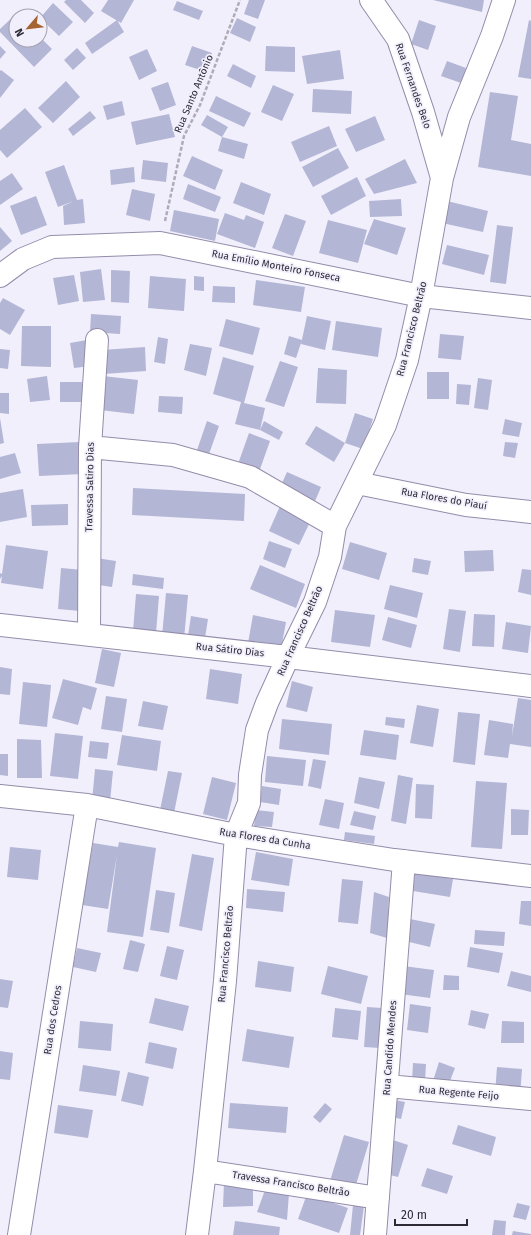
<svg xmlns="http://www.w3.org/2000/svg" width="531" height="1235" font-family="'Fira Sans',sans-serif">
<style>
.building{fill:#b3b6d5}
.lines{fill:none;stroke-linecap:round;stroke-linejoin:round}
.street-casing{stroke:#948caa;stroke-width:24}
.secondary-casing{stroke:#948caa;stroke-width:24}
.path{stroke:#afacb9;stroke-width:2.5;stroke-dasharray:4 2;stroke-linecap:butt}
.street{stroke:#fff;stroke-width:22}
.secondary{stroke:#fff;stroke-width:22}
.labels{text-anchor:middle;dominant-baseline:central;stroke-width:3.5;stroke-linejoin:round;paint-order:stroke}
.street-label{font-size:10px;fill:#2d2a36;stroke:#f2effc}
</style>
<rect width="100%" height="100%" fill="#f2effc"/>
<path class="building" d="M66,0H81L94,13L85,23L64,2Z
M108,0H134L121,23L101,11Z
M249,0H265L258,19L244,14Z
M433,0H484L482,12Z
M177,1L203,11L199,20L173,10Z
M53,3L73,22L59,36L40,18Z
M17,13L20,16H16V40H40V37L52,49L34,67L0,32V29Z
M237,18L256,27L250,42L230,33Z
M117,20L124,32L92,54L85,43Z
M419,20L436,26L428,50L411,44Z
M529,20L531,21V79L518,77Z
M0,46L6,52L0,59Z
M192,46L212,53L206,72L185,65Z
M266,46L295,47V72L265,71Z
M77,48L86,58L73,70L64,60Z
M147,49L157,71L139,80L129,57Z
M340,50L344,79L307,84L302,56Z
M447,61L466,68L461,83L441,76Z
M233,64L256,76L251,88L227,76Z
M1,70L14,80L0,98V71Z
M66,81L80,97L53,123L38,108Z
M168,82L176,105L160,111L151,88Z
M273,85L294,94L282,121L261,112Z
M313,89L352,91L351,114L312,112Z
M490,92L518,96L511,140L531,144V176L478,167Z
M216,96L251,113L244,127L209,111Z
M122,101L125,115L107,120L103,106Z
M25,108L42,127L7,158L0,150V130Z
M90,111L96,118L73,136L68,129Z
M169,114L175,137L136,145L131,122Z
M207,115L228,127L222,137L201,125Z
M375,116L385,140L356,152L345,129Z
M329,126L337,146L300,162L291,142Z
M222,137L248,144L244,159L218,151Z
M338,148L349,168L313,187L302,167Z
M192,156L223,170L215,190L183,176Z
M405,159L417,183L374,194L365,179Z
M143,160L168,163L166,182L141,179Z
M64,165L77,200L83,199L85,223L64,225L63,206L74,201L58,207L45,172Z
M134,167L135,182L111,185L110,170Z
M12,173L23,189L0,205V181Z
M357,177L366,196L331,215L321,196Z
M241,182L271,194L264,215L233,203Z
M188,184L221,197L215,212L183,199Z
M132,189L155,194L150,221L126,215Z
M36,196L47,225L21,235L10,206Z
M401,199L402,216L370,217L369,201Z
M447,201L488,211L483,232L442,223Z
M174,210L219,219L215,241L170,231Z
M225,213L244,220L246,215L264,222L255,248L217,234Z
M285,214L306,221L293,256L272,248Z
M374,219L406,228L397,255L364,244Z
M328,220L367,230L358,263L319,253Z
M497,225L513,227L506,284L490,282Z
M0,227L12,241L0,251Z
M447,245L489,255L484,275L442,264Z
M101,269L105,300L83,302L80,272Z
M111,270L130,271L129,303L111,302Z
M74,275L79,301L58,305L53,278Z
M150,276L186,279L184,311L148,308Z
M194,276L204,277V291L194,290Z
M256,280L305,287L301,312L253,305Z
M213,286L235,287V303L212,302Z
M3,298L25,310L10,335L0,329V303Z
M91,314L121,316L120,334L90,332Z
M307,316L331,321L325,350L301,344Z
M226,319L260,328L253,355L219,346Z
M336,321L382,328L378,357L332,350Z
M22,326H51V367L21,366Z
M440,334L464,336L461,360L438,358Z
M289,336L302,340L296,358L284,354Z
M158,337L168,339L165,364L154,362Z
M87,340L91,366L74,368L70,343Z
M190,344L212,348L206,376L184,370Z
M145,347L146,371L104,374L102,350Z
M0,349L10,350L8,369L0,368Z
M223,357L254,366L244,403L265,408L260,430L235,424L241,402L213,394Z
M280,361L298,367L284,407L265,401Z
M318,368L347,370L346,404L316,403Z
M427,372H449V399H427Z
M47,376L50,400L30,402L27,379Z
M103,376L138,380L134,414L100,410Z
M478,378L492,380L488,410L474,408Z
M60,382H82L83,402H60Z
M457,384L471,385L469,405L456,404Z
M0,393H9V414L0,413Z
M159,396L183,397L182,414L158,412Z
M355,413L373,419L363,449L345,443Z
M0,418L4,443L0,444Z
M505,419L522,423L519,437L502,434Z
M207,421L219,426L209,454L197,450Z
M264,421L283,432L279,440L260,430Z
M316,426L345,443L334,462L305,444Z
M249,433L270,441L259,472L238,464Z
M80,442L83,474L39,476L37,444Z
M505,442L518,443L515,458L503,456Z
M15,453L21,473L0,479V457Z
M287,472L321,487L313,506L279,490Z
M133,488L245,494L244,521L132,515Z
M23,489L27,517L0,522V493Z
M68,504V525L32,526L31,505Z
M280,506L311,520L299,545L269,531Z
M269,541L292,549L285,568L263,559Z
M350,542L387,553L379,580L342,569Z
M6,545L48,551L43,589L1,583L2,576L0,579V573L2,574Z
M493,550L494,571L465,572L464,551Z
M96,558L116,561L112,587L92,584Z
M414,558L431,561L428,575L412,572Z
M260,565L305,584L296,608L250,589Z
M61,568L83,570L80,611L58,609Z
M522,569L531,570V595L518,592Z
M133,574L164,578L163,589L132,585Z
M390,585L423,593L417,618L384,609Z
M166,593L188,595L184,639L162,636Z
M136,594L159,596L156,633L133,631Z
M449,609L466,611L460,652L443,649Z
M335,610L375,615L370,647L331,642Z
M474,614L495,615L494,647L472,646Z
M253,615L286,622L281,649L248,643Z
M191,616L208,619L204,644L187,642Z
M388,617L417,625L411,648L382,640Z
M506,622L531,626L528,653L502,649Z
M102,649L121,653L114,687L95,683Z
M0,667L12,669L10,695L0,694Z
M210,669L242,674L238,704L206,699Z
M63,679L97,688L91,710L83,707L78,725L52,718Z
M292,681L313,687L307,712L286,707Z
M23,682L51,685L47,727L19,724Z
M106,696L127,699L122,732L101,729Z
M518,698L531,700V747L510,744L508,758L484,755L489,720L513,724L512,736Z
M143,701L168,706L163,730L138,726Z
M417,705L439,709L433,747L410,743Z
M458,712L480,714L475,765L453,762Z
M386,717L405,719L404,728L385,725Z
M282,719L332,724L329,755L279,749Z
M364,730L399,735L396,760L360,755Z
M55,733L83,736L78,779L50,776Z
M122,735L161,741L157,771L117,765Z
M17,739L41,740L42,778H17Z
M90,741L109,743L107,759L88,757Z
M0,754H8V776L0,775Z
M267,756L306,760L303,786L265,782Z
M313,759L326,761L321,789L308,786Z
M95,769L113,771L110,802L92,801Z
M168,771L182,773L174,813L160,810Z
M398,775L413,778L406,824L391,821Z
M212,777L236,783L227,820L203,814Z
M359,777L385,782L379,809L354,803Z
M476,781L507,783L502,849L471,847Z
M416,784L434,785L432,819L415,818Z
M262,786L281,789L279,805L260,802Z
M325,799L344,803L339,829L319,825Z
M511,809L529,810L528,835H511Z
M256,810L274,812L272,827L254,826Z
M354,811L376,816L373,830L350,825Z
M345,832L375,836L374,844L344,840Z
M119,842L156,848L143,937L107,932L117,855L108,909L82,905L93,843L118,847Z
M10,847L41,850L38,880L7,877Z
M256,852L293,859L289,886L251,880Z
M192,854L214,858L202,931L179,926Z
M415,873L453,879L450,897L413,891Z
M342,879L363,881L358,924L338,922Z
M247,889L285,892L283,912L246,908Z
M156,890L175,893L169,933L150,930Z
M374,892L389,897L387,938L370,933Z
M521,901H531V926L519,924Z
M410,919L435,924L430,947L405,941Z
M475,930L505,932L504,946L474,944Z
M130,940L145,944L138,972L123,969Z
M167,946L184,950L177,980L160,976Z
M470,947L503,953L499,973L467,967Z
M77,948L101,953L96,972L73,967Z
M258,961L294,967L291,992L255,987Z
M328,966L368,976L361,1004L321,994Z
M403,966L434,970L430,998L400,994Z
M511,971L531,976V992L507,986Z
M444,975L459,976V990H443Z
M0,979L13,981L8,1008L0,1007Z
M155,998L189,1006L183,1031L149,1023Z
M410,1004L431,1007L428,1033L407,1030Z
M367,1007L382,1008L380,1048L364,1047Z
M335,1008L361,1011L358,1040L332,1037Z
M471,1010L489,1014L485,1029L468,1025Z
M80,1021L113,1024L111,1051L78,1048Z
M502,1021L524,1022V1043H501Z
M247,1029L294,1037L289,1068L242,1061Z
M149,1042L177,1048L173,1069L145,1063Z
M0,1051L13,1053L10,1080L0,1079Z
M439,1062L455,1068L448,1086L433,1081Z
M413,1063L426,1064L425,1082L412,1081Z
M83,1065L120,1071L116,1096L79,1091Z
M497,1067L522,1069L520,1097L495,1094Z
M128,1072L149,1077L143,1106L121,1101Z
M390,1099L405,1102L401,1119L387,1116Z
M230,1103L288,1107L286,1133L228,1128Z
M325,1103L332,1109L320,1123L313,1117Z
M58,1105L93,1110L88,1138L54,1133Z
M458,1125L496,1137L491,1156L452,1144Z
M344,1135L369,1142L355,1188L330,1181Z
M390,1139L408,1145L398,1177L386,1174Z
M427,1168L453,1176L447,1194L421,1186Z
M224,1182L253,1188V1206L223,1207Z
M265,1190L289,1193L287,1220L257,1212Z
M307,1194L348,1208L339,1233L298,1219Z
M517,1203L530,1206L526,1220L513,1217Z
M353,1205L364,1206L360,1235H350Z
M494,1220L506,1221L505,1235H492Z
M235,1221L280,1227L279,1235H233Z
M513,1231L531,1234V1235H512Z"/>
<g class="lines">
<g class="street-casing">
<path id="street" d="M371,0L398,39L423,112L442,178
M90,447L173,455L250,477L335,526
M357,483L466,505L531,512
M0,625L288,657L531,686
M89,635L90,447L97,340
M0,796L87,805L236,835L394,860L531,876
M387,1086L531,1099
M205,1171L378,1198
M19,1235L87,805
M197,1235L205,1171L225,981L236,835L249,803L250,775L257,730L267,703L288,657L315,602L330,557L335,526L385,425L407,360L421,296L442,178L459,117L492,36L504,0
M375,1235L404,861"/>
</g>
<g class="secondary-casing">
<path id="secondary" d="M0,276L23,259L52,247L160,243L421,296L531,308"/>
</g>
<path class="path" d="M165,221L184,136L200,105L240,0"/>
<use href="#street" class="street"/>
<use href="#secondary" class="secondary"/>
</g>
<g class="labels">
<g class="street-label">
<text transform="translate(413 86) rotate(71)">Rua Fernandes Belo</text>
<text transform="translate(194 94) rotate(-67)">Rua Santo Antônio</text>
<text transform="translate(276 266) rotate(11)">Rua Emílio Monteiro Fonseca</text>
<text transform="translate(412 329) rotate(-76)">Rua Francisco Beltrão</text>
<text transform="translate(90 487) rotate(-89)">Travessa Satiro Dias</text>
<text transform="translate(444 499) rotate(10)">Rua Flores do Piauí</text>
<text transform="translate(300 631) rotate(-66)">Rua Francisco Beltrão</text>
<text transform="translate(230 650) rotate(6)">Rua Sátiro Dias</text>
<text transform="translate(265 839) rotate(9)">Rua Flores da Cunha</text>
<text transform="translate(226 954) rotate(-85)">Rua Francisco Beltrão</text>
<text transform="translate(53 1020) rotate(-81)">Rua dos Cedros</text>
<text transform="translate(390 1048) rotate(-86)">Rua Candido Mendes</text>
<text transform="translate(459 1093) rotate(5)">Rua Regente Feijo</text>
<text transform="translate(291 1184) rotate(9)">Travessa Francisco Beltrão</text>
</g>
</g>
<g transform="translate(28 28) rotate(242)"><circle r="19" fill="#f2effc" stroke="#a3a0ad"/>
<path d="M0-3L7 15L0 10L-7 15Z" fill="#a56330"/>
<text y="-6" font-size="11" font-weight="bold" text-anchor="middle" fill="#2d2a36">N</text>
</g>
<path d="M395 1219v6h72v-6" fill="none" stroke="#2d2a36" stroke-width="2"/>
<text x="401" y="1219" font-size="12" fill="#2d2a36" stroke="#f2effc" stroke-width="3" paint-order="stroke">20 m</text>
</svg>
